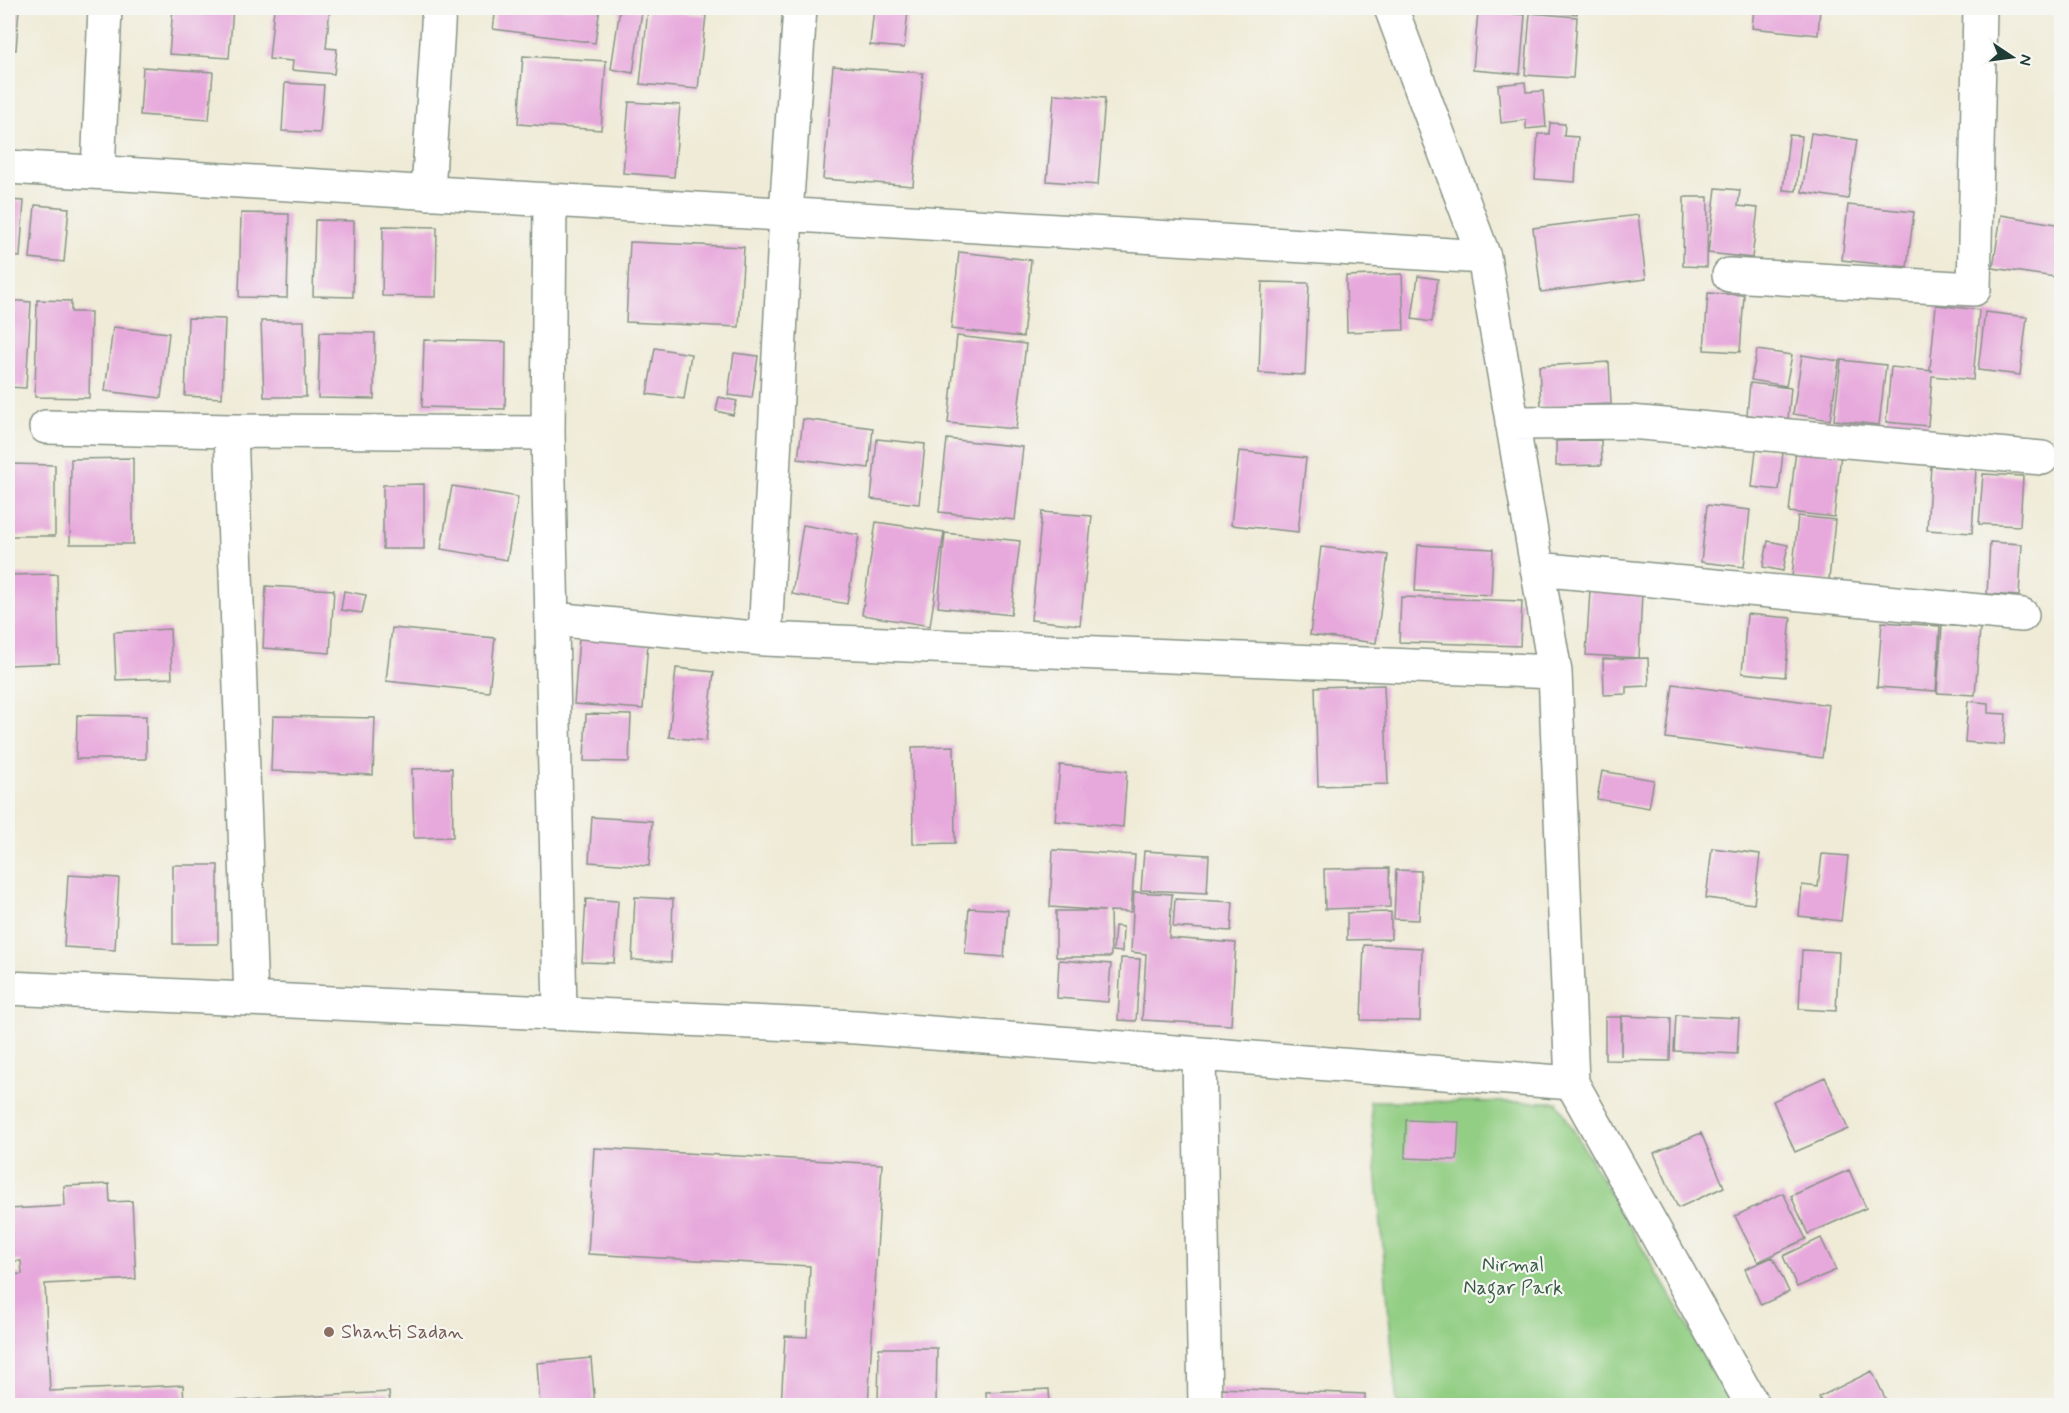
<svg xmlns="http://www.w3.org/2000/svg" width="2069" height="1413" font-family="Mynerve,sans-serif">
<style>
.green{fill:#92ce83;stroke:#58865c;stroke-width:1.5}
.building{fill:#e7a9dc}
.lines{fill:none;stroke-linecap:round;stroke-linejoin:round}
.minor-casing{stroke:#879486;stroke-width:36}
.minor{stroke:#fff;stroke-width:33}
.education-dot{fill:#8d6e63;stroke:#f6f6f2;stroke-width:2}
.labels{text-anchor:middle;dominant-baseline:central;stroke-width:4.5;stroke-linejoin:round;paint-order:stroke}
.park-label{font-size:20px;fill:#365a44;stroke:#f6f6f2}
.education-label{font-size:20px;fill:#785e54;stroke:#f6f6f2;text-anchor:start}
</style>
<rect width="100%" height="100%" fill="#f6f6f2"/>
<filter id="ink" filterUnits="userSpaceOnUse"><feTurbulence type="fractalNoise" baseFrequency=".0167" numOctaves="2"/><feDisplacementMap in="SourceGraphic" scale="12" xChannelSelector="R" yChannelSelector="G"/><feConvolveMatrix kernelMatrix="1 2 1 2 8 2 1 2 1" color-interpolation-filters="sRGB"/></filter>
<filter id="wash" filterUnits="userSpaceOnUse"><feTurbulence type="fractalNoise" baseFrequency=".008" numOctaves="4" result="noise"/><feDisplacementMap in="SourceGraphic" scale="24" xChannelSelector="R" yChannelSelector="G"/><feGaussianBlur stdDeviation="1.35" result="paint"/><feColorMatrix in="noise" values="0 0 0 0 0 0 0 0 0 0 0 0 0 0 0 0 0 1.4 0 .05"/><feComposite in="paint" operator="in"/></filter>
<g filter="url(#wash)">
<rect width="100%" height="100%" fill="#efebd7"/>
<path class="green" d="M1370,1101L1557,1102L1734,1405H1397Z"/>
<g id="blocks">
<path class="building" d="M8,8H19L16,50L8,49Z
M173,8H233L229,58L169,54Z
M274,8H330L326,48L337,49L334,74L292,70L293,61L269,59Z
M496,8H600L595,43L493,29Z
M620,8L642,11L633,73L611,69Z
M874,8L908,11L904,48L870,45Z
M1529,8H1577V14L1528,10Z
M1754,8H1820L1818,35L1752,28Z
M648,10L706,15L698,89L640,84Z
M1478,11L1525,15L1520,74L1473,70Z
M1530,13L1577,17L1573,78L1525,75Z
M523,56L606,61L601,130L518,124Z
M833,66L923,73L913,186L823,179Z
M143,67L213,72L209,120L140,115Z
M1525,82L1526,92L1543,91L1546,127L1526,129V120L1501,123L1498,85Z
M285,83L324,85L320,133L282,131Z
M1054,94L1105,98L1098,185L1047,181Z
M629,102L680,105L674,177L623,173Z
M1550,123L1565,124L1564,136L1578,137L1575,182L1535,179L1538,134H1549Z
M1811,133L1857,140L1848,199L1802,192Z
M1789,135L1802,136L1796,191L1783,190Z
M1716,188L1740,190L1738,206L1758,208L1752,258L1708,253Z
M1684,197H1708L1707,267L1683,266Z
M8,200L24,201L20,257L8,256Z
M35,205L69,208L64,262L30,258Z
M1848,205L1914,212L1907,267L1842,260Z
M241,213L289,214L287,298L239,297Z
M1638,215L1646,279L1541,292L1533,228Z
M2001,215L2062,225V278L1993,268Z
M315,220L354,221L353,297L313,296Z
M383,226L437,227L436,297L382,296Z
M630,242L744,247L739,327L626,322Z
M959,252L1031,260L1023,337L951,329Z
M1402,274L1404,330L1347,332L1346,276Z
M1418,276L1438,279L1432,322L1412,319Z
M1262,282L1309,283L1305,375L1259,373Z
M1708,293L1744,295L1740,352L1704,350Z
M8,300L31,302L26,388L8,387Z
M37,300L71,301V312H91L89,398L35,397Z
M1936,305L1979,310L1973,380L1932,376L1928,426L1886,422L1891,367L1933,371L1930,369Z
M1985,312L2027,317L2020,375L1978,370Z
M188,318L225,319L222,398L185,396Z
M261,321H304L306,397H264Z
M113,327L169,333L161,398L105,391Z
M320,332L375,333L374,399L318,398Z
M957,336L1026,344L1016,429L948,423Z
M424,340L506,342L505,409L422,407Z
M655,348L691,354L684,399L647,394Z
M1757,350L1792,355L1786,386L1751,380Z
M734,353L758,356L752,398L728,395Z
M1802,355L1839,361L1830,420L1793,414Z
M1841,360L1886,365L1879,425L1834,420Z
M1609,362L1611,404L1541,407L1539,366Z
M1750,383L1791,388L1788,419L1747,415Z
M719,397L737,401L733,415L716,411Z
M803,419L873,428L869,468L798,459Z
M877,439L925,444L919,504L871,499Z
M947,439L1023,447L1015,520L939,512Z
M1601,440L1602,465L1556,466V441Z
M1796,449L1841,454L1834,517L1789,512Z
M1756,450L1783,452L1779,490L1752,487Z
M1239,451L1306,458L1298,532L1231,525Z
M133,458V544H70L71,459Z
M8,464L55,465V536H8Z
M1931,466L1976,469L1972,533L1927,530Z
M1983,474L2023,476L2020,526L1979,524Z
M424,484V549H383V485Z
M452,486L518,497L507,560L441,549Z
M1707,505L1750,510L1744,567L1701,562Z
M1042,512L1092,516L1080,625L1031,620Z
M1798,516L1835,520L1829,580L1792,577Z
M876,522L944,532L930,626L862,615Z
M803,525L859,535L847,604L792,594Z
M945,533L1020,541L1011,615L938,607Z
M1768,541L1788,545L1783,571L1763,567Z
M1990,542L2022,544L2019,596L1987,594Z
M1418,545L1493,549L1491,595L1415,591Z
M1321,547L1388,555L1376,643L1310,635Z
M57,574L59,663L8,665V575Z
M266,586L334,590L330,653L263,648Z
M1590,590L1642,593L1639,658L1586,655Z
M344,591L366,595L362,613L341,610Z
M1401,597L1522,601L1520,646L1399,642Z
M1747,614L1791,618L1785,677L1742,673Z
M1882,622L1940,626L1936,691L1877,687Z
M1942,625L1980,628L1975,695L1937,693Z
M392,628L495,638L489,692L386,681Z
M170,629L172,678L116,680L114,632Z
M579,637L648,642L643,709L574,704Z
M1648,658L1649,686L1626,687V694L1604,695L1603,659Z
M676,668L714,672L706,741L669,737Z
M1673,684L1829,705L1822,758L1666,738Z
M1384,685L1388,784L1318,786L1315,687Z
M1968,701L1988,703V713L2006,714L2004,745L1965,742Z
M586,714L631,715L629,762L584,761Z
M77,715L146,716V759H76Z
M273,716L375,718L373,775L271,771Z
M954,746L955,843L913,844L912,747Z
M1060,765L1127,771L1123,827L1055,821Z
M452,768L453,837L414,838L412,769Z
M1602,771L1654,780L1649,808L1597,799Z
M592,817L652,821L649,866L589,862Z
M1712,848L1760,854L1754,904L1706,898Z
M1053,850L1135,855L1131,912L1110,911L1111,957H1056V911H1105L1050,907Z
M1144,851L1209,855L1207,893L1141,890Z
M1822,854L1848,856L1841,921L1799,916L1802,885L1818,887Z
M173,865H218V944H173Z
M1389,868L1390,907L1325,909L1324,869Z
M1396,870L1421,871L1419,920L1394,919Z
M68,875L119,878L115,950L64,947Z
M1134,892L1172,894L1169,938L1236,943L1231,1025L1142,1020L1146,954L1131,952Z
M635,897L673,899L671,962L632,960Z
M586,899L618,901L614,963L582,962Z
M1175,899L1233,902L1231,931L1173,927Z
M969,908L1008,910L1004,957L965,954Z
M1391,912V939L1347,940V913Z
M1115,926L1123,927L1122,952L1113,951Z
M1364,945L1422,948L1420,1021L1361,1020Z
M1802,950L1839,952L1836,1011L1799,1009Z
M1121,958L1140,959L1136,1021L1118,1020Z
M1059,960L1111,964L1108,1002L1057,998Z
M1676,1015L1739,1018L1737,1054L1674,1051Z
M1622,1016L1671,1018L1670,1061L1605,1060V1017H1621V1056Z
M1825,1077L1848,1129L1795,1152L1773,1101Z
M1406,1120L1459,1122L1457,1160L1405,1158Z
M1701,1133L1724,1187L1678,1208L1654,1153Z
M594,1148L882,1164L868,1406H781L785,1336L807,1337L810,1266L588,1254Z
M1849,1170L1866,1208L1808,1234L1791,1196Z
M109,1184L110,1202L132,1201L136,1279L45,1284L50,1391L183,1385L184,1406H24V1397L8,1398V1275L22,1274L21,1261H8V1209L65,1206L64,1186Z
M1783,1193L1806,1239L1758,1262L1735,1216Z
M1821,1238L1836,1270L1797,1287L1783,1256Z
M1773,1257L1789,1292L1761,1305L1745,1269Z
M879,1348H937L936,1406H878Z
M591,1358L595,1406H540L537,1363Z
M1872,1371L1889,1406H1823L1819,1397Z
M1221,1388L1365,1394V1406H1220Z
M1049,1389L1050,1406H987L986,1392Z
M389,1392L390,1406H214V1402Z"/>
</g>
</g>
<g filter="url(#ink)">
<use href="#blocks" fill-opacity="0" stroke="#879486" stroke-width="1.5"/>
<g class="lines">
<g class="minor-casing">
<path id="minor" d="M1391,8L1484,257L1555,672L1572,1083
M8,167L1484,257
M98,172L105,8
M428,193L439,8
M550,200L548,433L560,1013
M1729,275L1974,289L1980,8
M1512,423L1630,422L2042,458
M46,427L231,431L548,433
M231,431L251,999
M1537,569L2022,615
M552,619L765,639L1555,672
M765,639L786,214L800,8
M8,988L856,1027L1572,1083L1753,1406
M1199,1054L1205,1406"/>
</g>
<use href="#minor" class="minor"/>
</g>
</g>
<circle class="education-dot" cx="329" cy="1332" r="6"/>
<g class="labels">
<g class="park-label">
<text x="1513" y="1265">Nirmal<tspan x="1513" dy="23">Nagar Park</tspan></text>
</g>
<g class="education-label">
<text x="341" y="1332">Shanti Sadan</text>
</g>
</g>
<rect width="2069" height="1413" fill="none" stroke="#f6f6f2" stroke-width="30"/>
<g transform="translate(2012 57) rotate(103)" stroke="#f6f6f2" stroke-width="4.5" paint-order="stroke">
<path d="M0-4.5L10 22L0 15L-10 22Z" fill="#1f3d34"/>
<text y="-9" font-size="16" font-weight="bold" text-anchor="middle" fill="#1f3d34">N</text>
</g>
</svg>
